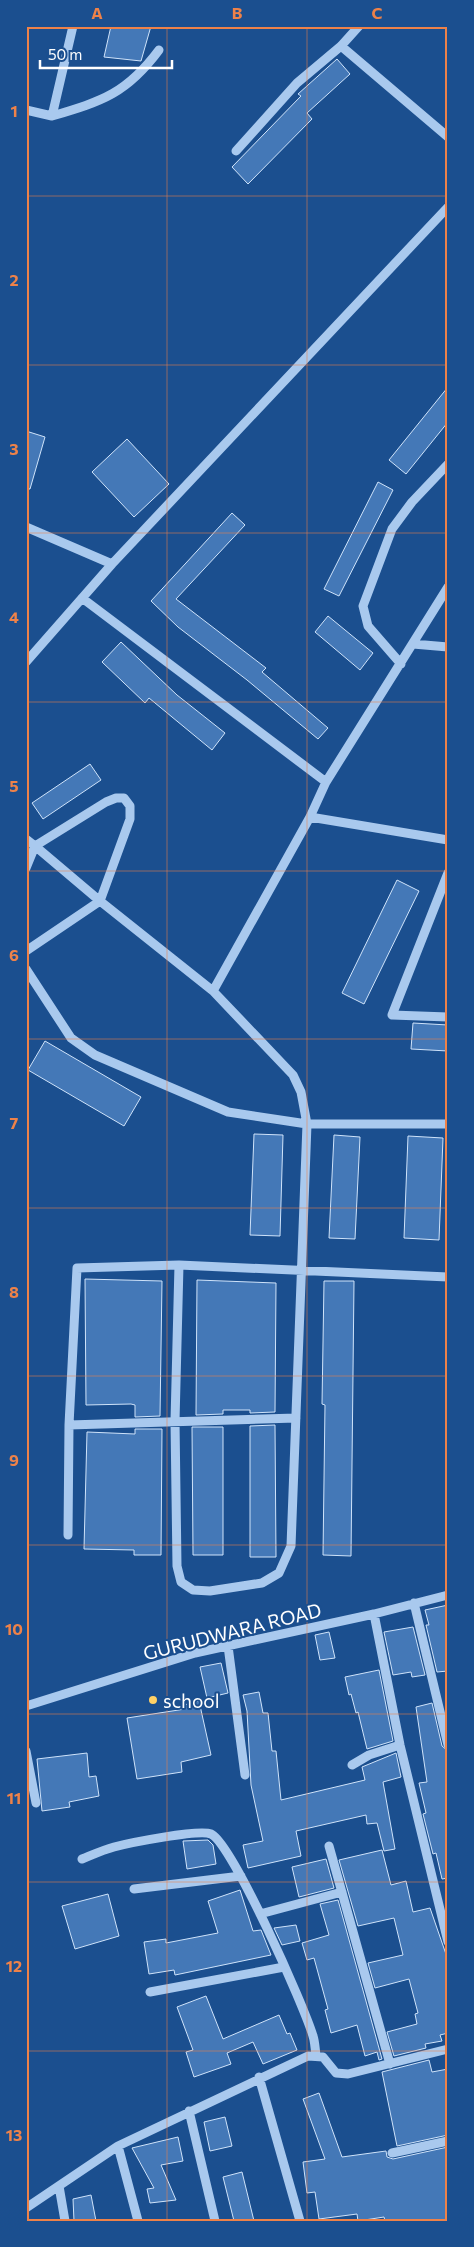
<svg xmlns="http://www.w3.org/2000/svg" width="474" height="2247" font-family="Commissioner,sans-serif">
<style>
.building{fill:#4478b7;stroke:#cfe3fa}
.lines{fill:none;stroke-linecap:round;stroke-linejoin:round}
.minor{stroke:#a9c9ee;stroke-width:9}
.grid{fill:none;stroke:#ee8249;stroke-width:1;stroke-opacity:0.55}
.poi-dot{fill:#ffd166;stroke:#1b4f8f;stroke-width:2}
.labels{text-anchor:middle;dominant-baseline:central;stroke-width:4;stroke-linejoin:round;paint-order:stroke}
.street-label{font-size:19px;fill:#fff;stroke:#1b4f8f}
.poi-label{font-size:19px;fill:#fff;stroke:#1b4f8f;text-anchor:start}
.neatline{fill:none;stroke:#ee8249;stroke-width:2}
.grid-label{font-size:16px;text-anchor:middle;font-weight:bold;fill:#ee8249}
</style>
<rect width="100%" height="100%" fill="#1b4f8f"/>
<path class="building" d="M111,26H151L141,61L104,57Z
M337,59L350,74L307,113L312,119L248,184L232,167L301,96L298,94Z
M448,387V422L406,474L389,460Z
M26,431L45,437L30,489H26Z
M127,439L169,484L134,517L92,472Z
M378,482L393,490L339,596L324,589Z
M232,513L245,525L176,599L266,668L262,672L328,728L318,739L247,680L178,627L151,601Z
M328,616L373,653L360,670L315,632Z
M121,642L177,695L225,733L212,750L149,698L145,703L102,662Z
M90,764L101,780L43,819L32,803Z
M397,880L419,891L364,1004L342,993Z
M413,1023L448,1025V1051L411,1049Z
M45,1041L141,1097L124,1126L28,1070Z
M254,1134L283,1135L280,1236L250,1235Z
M334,1135L360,1137L355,1239L329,1238Z
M408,1136L443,1138L439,1240L404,1238Z
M85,1279L162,1281L160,1416L135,1417V1405L131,1404L86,1405Z
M197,1280L276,1283L275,1412L250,1413V1410H223V1414L196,1415Z
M324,1281H354L351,1556L323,1555L325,1405L322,1404Z
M275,1425L276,1557H250V1426Z
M192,1427H223V1555H193Z
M135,1429H162L161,1555H134V1550L84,1549L87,1432L135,1434Z
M448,1605V1671L437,1672L426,1625H429L425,1610Z
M413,1627L425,1675L412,1677L411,1672L393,1675L384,1632Z
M329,1632L335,1658L320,1660L315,1635Z
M221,1663L228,1693L207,1698L200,1667Z
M379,1670L393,1741L367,1749L358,1712L356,1713L351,1694L349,1695L345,1677Z
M259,1692L263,1713H268L272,1751H276L281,1800L365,1780L362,1767L396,1753L401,1777L383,1782L395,1849L384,1851L377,1823L367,1824L366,1815L296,1831L301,1856L248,1868L243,1845L263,1841L251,1785L247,1711L243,1695Z
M199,1701L211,1755L181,1762L182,1772L137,1779L127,1718L185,1709L184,1705Z
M432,1703L442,1746L448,1751V1878L442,1879L436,1853L433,1854L423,1814L426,1813L419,1783L427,1782L416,1707Z
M87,1753L89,1777L96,1776L99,1796L69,1802L70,1807L42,1811L37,1759Z
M208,1840L213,1845L216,1864L187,1869L183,1841Z
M382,1850L391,1885L406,1881L413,1912L430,1908L448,1960V2033L440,2035L442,2041L425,2044L426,2048L394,2056L387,2032L417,2024L415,2014L418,2013L409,1979L375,1988L368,1963L403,1955L394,1918L358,1926L339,1860Z
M326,1859L334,1888L299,1897L292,1867Z
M240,1890L253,1931L261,1930L271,1955L175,1975L174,1970L149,1974L144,1942L166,1939V1943L218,1933L208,1901Z
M108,1894L119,1936L75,1949L62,1906Z
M338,1900L382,2059L379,2060L377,2052L365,2056L357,2025L331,2033L325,2010L328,2009L314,1958L307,1960L302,1943L329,1935L320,1904Z
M296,1925L300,1941L282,1945L274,1928Z
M206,1996L223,2039L279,2015L287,2034L290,2033L297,2050L263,2064L253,2042L227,2053L231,2064L194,2077L186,2052L193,2050L177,2007Z
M429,2060L432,2072L448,2069V2135L397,2146L382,2072Z
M319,2093L342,2157L386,2151L387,2157L393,2159L448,2147V2221H385L384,2217L358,2221L357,2214L319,2219L315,2192L307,2193L303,2162L325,2159L303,2099Z
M225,2117L232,2146L210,2151L204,2122Z
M178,2137L183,2161L161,2165L176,2200L150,2203L147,2189L154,2188L132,2148Z
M242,2172L254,2221H234L223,2177Z
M91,2195L96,2221H74L73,2199Z"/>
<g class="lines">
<path class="minor" d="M341,46L448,137
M26,110L52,116L73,26
M52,116C103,101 127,93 159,50
M236,151L297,83L341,46L359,26
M26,527L112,564
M82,598L326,782L448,587
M413,644L448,647
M26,662L112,564L448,207
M401,664L368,626L363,606L392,529L412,502L448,464
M310,817L448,840
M26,839L35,846L26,868
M448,873L392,1015L448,1017
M26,951L100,901L35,846L106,802L116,798H124L130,806V819L100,901L213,991
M26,969L71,1038L95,1055L228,1112L307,1124H448
M179,1265L175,1421L177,1566L181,1582L193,1590L210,1591L262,1583L279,1573L291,1546L307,1124L301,1092L293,1075L213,991L310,817L326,782
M69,1425L296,1418
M68,1535L69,1425L77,1268L179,1265L448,1277
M414,1603L448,1745
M374,1614L400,1745L448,1942
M228,1646L245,1775
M26,1706L195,1653L374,1614L448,1595
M26,1751L36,1803
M352,1765L369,1755L400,1745
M329,1846L390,2064
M82,1859C92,1855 103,1850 114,1847C129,1843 199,1829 211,1834C232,1843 305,2008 313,2036C315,2042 315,2049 316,2055
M134,1889L241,1876
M260,1914L342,1892
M150,1992L284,1967
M259,2077L300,2221
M189,2111L215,2221
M118,2146L138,2221
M392,2153L448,2141
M59,2186L65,2221
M26,2208L118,2146L308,2056L323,2057L336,2073L348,2074L448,2049"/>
</g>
<path class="grid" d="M167,26V2221M307,26V2221M26,196H448M26,365H448M26,533H448M26,702H448M26,871H448M26,1039H448M26,1208H448M26,1376H448M26,1545H448M26,1714H448M26,1882H448M26,2051H448"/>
<circle class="poi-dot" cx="153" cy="1700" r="5"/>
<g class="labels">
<g class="street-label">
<text transform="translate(232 1631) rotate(-14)">GURUDWARA ROAD</text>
</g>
<g class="poi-label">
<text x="163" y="1700">school</text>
</g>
</g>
<rect width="474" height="2247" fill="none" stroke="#1b4f8f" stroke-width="55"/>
<path d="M40 60v8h132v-8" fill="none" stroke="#ffffff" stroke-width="2.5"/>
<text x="48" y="60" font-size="15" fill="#ffffff" stroke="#1b4f8f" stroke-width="4" paint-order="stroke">50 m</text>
<rect x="28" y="28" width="418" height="2192" class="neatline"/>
<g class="grid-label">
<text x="97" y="19">A</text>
<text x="237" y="19">B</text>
<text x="377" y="19">C</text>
<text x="14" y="117">1</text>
<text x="14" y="286">2</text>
<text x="14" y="455">3</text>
<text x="14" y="623">4</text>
<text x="14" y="792">5</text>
<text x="14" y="961">6</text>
<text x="14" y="1129">7</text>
<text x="14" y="1298">8</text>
<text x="14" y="1466">9</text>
<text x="14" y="1635">10</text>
<text x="14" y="1804">11</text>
<text x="14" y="1972">12</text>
<text x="14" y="2141">13</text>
</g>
</svg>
